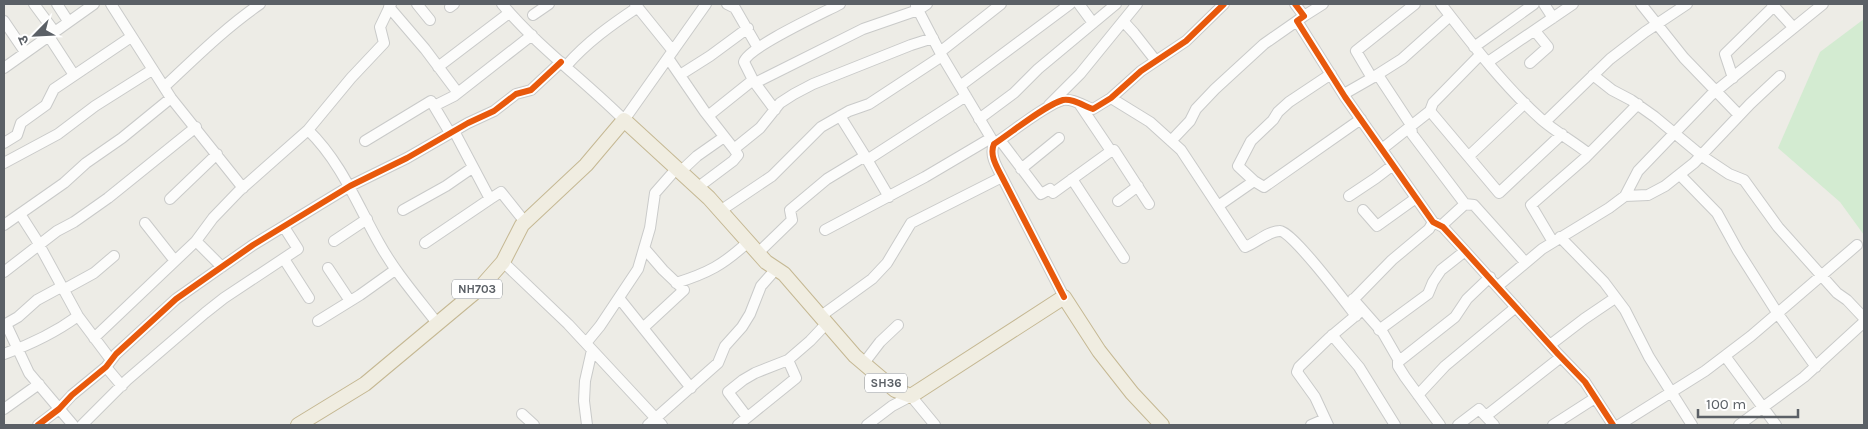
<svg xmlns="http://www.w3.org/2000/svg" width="1868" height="429" font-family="Karla,'Noto Sans Devanagari',sans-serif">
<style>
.green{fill:#d3ebd1}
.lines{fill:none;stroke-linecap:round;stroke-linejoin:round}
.minor-casing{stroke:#c9cac9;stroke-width:12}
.highway-casing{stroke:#c5b893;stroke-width:16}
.minor{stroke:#fcfcfb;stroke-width:10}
.highway{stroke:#f0ede1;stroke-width:14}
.cycleway-casing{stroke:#fff;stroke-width:9}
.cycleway{stroke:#e8590c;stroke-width:6}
.labels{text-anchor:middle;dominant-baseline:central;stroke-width:4;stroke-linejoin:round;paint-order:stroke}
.shield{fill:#fff;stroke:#8c9094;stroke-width:1}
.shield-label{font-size:12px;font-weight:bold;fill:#5b6066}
</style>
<rect width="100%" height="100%" fill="#edece6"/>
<path class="green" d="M1864,19V235L1840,202L1778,148L1820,52Z"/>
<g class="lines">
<g class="minor-casing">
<path id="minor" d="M34,4L54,31
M57,4L68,21
M111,4L171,98L243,188
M417,4L430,20
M502,4C538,47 585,81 624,120L706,4
M635,4L673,51
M727,4L735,8L758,48
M1079,4L1093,23
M1295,4L1304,16L1297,21L1345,97L1433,222L1443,227L1465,251L1558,354L1585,382L1613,425
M1441,4C1472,44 1504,86 1542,120C1556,132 1574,142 1589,154
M1544,4L1553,18
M1641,4L1684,58L1739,115
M1772,4L1793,27
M916,6L942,56L994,143
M389,7L425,49L458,93
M450,7L454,4
M533,15L549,4
M1304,16L1323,4
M4,21L25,52
M1123,21L1134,33L1156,61
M48,35L74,75
M1474,47L1534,4
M940,52L1001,4
M668,58L705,112L734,149
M1488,62L1573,4
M1530,63L1548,47L1535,31
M566,66C587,42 611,25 638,7
M438,67L509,13
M4,68L94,4
M680,75L710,56L748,28
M1378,75L1411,125L1412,134L1465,204L1441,226
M1593,75L1612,90L1631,100L1655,117L1702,156L1729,174L1744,180L1778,227L1837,293L1847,300L1864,318
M1372,78L1356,51L1415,4
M1733,78L1725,54L1774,6
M753,80L755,83L863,29L918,10L927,4
M755,83L775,110
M960,86L1070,4
M164,87C195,58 225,28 260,4
M1344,94L1372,78L1402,59L1450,16
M1111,98L1150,122L1181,150L1245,247C1256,243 1268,231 1280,231C1291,230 1346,303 1356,316
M1049,105L1080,74L1137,4
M1430,111L1499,193L1562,134
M708,116L753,80L744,62C748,47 823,13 840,4
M840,116L865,156
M979,119L1014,93L1038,69L1116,4
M1545,122L1610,59L1645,32L1687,4
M308,130C341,162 357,204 379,243C395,272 417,297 437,323
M450,133L434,106L454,96L532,35
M1000,140L1041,194L1050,189L1053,193L1111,151L1080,105
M365,141L431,101L434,106
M1171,141L1190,121L1196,109L1215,89L1264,44L1297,21
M4,143L17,135L21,123L46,105L54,89L131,37
M1382,149L1430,111L1433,103L1480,55
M1111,151L1114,150L1149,204
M1469,156L1525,103
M867,160L966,96
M4,163L58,134L95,106L152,70
M1021,169L1059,138
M680,172L697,156L724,137
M1680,175L1717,213L1738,251L1778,314L1816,367
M1072,179L1124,258
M1254,181L1238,166L1251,141L1273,120L1278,112L1289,102L1331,74
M697,188L733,161L738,155L734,149L760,128L780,103L794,94L813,84L911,45L933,38
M1349,196L1376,178L1393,165
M1625,196L1638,171L1711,95L1823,4
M170,199L217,154
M490,199L501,192L525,222
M1118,201L1138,186
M1465,204L1474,205L1525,262
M1218,206L1254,181L1264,187L1361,119
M403,210L446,186L472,168
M1363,210L1377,226L1416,198
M720,211L772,176L821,127L849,111L869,104L942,56
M20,214L36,239L78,316L111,360
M145,223L175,261
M4,225L64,183L86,163L122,138L171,98
M825,230L925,177L991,138
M1560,237L1604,282L1625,310L1649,357L1692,425
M196,241L222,267
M334,241L367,219
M1553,242L1531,205L1585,158L1638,104
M425,243L490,199L454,131
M758,253L792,220L790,210L827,179L865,156L889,197
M284,259L309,298
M503,262L568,324L662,425
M328,268L350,301
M4,272L57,231L74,222L108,198L196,127
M676,283C708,273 723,265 748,242
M1498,286L1542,249L1609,208L1625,196L1648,195L1665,186L1694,163L1750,104L1780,76
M63,290L94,273L114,256
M1064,297L1002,177C997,167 989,155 994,144C1011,133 1045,105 1063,100C1072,98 1084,106 1093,109L1111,98L1141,71L1186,41L1224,4
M619,298L691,388
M1353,299L1383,333L1398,359V366L1405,377L1440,425
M1350,303L1392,260L1429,229L1433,222
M821,316L872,279L887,263L911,223L1002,177
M318,321L360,295L395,270
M6,324L29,373L73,425
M4,325L18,317L37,300L61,287
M643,328L684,290L663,270L644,248
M1379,330L1428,294L1433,282L1441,270L1465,251
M1332,335L1359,367L1395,425
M94,338L196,241L213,218L239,191L308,130L351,78L384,43L380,27L391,4
M586,343L600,326L638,269L650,228L655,193L677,168
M1550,345L1584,319L1615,298
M4,354C29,345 56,332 78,316
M1725,356L1776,425
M1398,362L1455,317L1467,299L1490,277
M864,363L880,342L898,325
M106,367L122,386
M1418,395L1445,366L1516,307
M4,409L39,384
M522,414L534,425
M1486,416L1561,357
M747,417L728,392L743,380L755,373L788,360L810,341L827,323
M38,425L59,409L72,395L106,367L116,354L176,299L203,280L253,245L350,186L407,158L468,123L494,111L516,94L531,90L561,62
M82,425L127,380L205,313L224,298L298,249L284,227
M587,425L584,401L585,381L592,350
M648,425L718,363L725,346L742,327L750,314L761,286L776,269
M738,425L796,378L788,360
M867,425L892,406L911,396L935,425
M1311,425L1325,419
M1328,425L1315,397L1297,372L1299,367L1329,338L1360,312
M1458,425L1479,409L1494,425
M1553,425L1595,398
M1619,425L1705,371L1751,336L1857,245
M1739,425L1804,377L1864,322"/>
</g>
<g class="highway-casing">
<path id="highway" d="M298,425L365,384L480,288L503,262L522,225L586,165L624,120L709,198L766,262L784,274L855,356L895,390L911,396L1064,297L1099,351L1132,393L1162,425"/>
</g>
<use href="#minor" class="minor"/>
<use href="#highway" class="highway"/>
<g class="cycleway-casing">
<path id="cycleway" d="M1295,4L1304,16L1297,21L1345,97L1433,222L1443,227L1465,251L1558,354L1585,382L1613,425
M1064,297L1002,177C997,167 989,155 994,144C1011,133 1045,105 1063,100C1072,98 1084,106 1093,109L1111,98L1141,71L1186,41L1224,4
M38,425L59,409L72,395L106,367L116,354L176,299L203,280L253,245L350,186L407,158L468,123L494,111L516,94L531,90L561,62"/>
</g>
<use href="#cycleway" class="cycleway"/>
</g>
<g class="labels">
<g class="shield">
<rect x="452" y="279.5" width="50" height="19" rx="4"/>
<rect x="865" y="373.5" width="42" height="19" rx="4"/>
</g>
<g class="shield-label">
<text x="477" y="289">NH703</text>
<text x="886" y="383">SH36</text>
</g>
</g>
<rect width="1868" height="429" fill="none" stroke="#5b6066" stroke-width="10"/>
<g transform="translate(35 35) rotate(246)" stroke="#ffffff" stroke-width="4" paint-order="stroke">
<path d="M0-4L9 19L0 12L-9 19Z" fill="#5b6066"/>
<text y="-8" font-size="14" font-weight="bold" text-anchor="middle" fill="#5b6066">उ</text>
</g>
<path d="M1698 409v8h100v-8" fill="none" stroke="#5b6066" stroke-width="2.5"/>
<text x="1706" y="409" font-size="15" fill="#5b6066" stroke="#ffffff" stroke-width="4" paint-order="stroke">100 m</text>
</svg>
